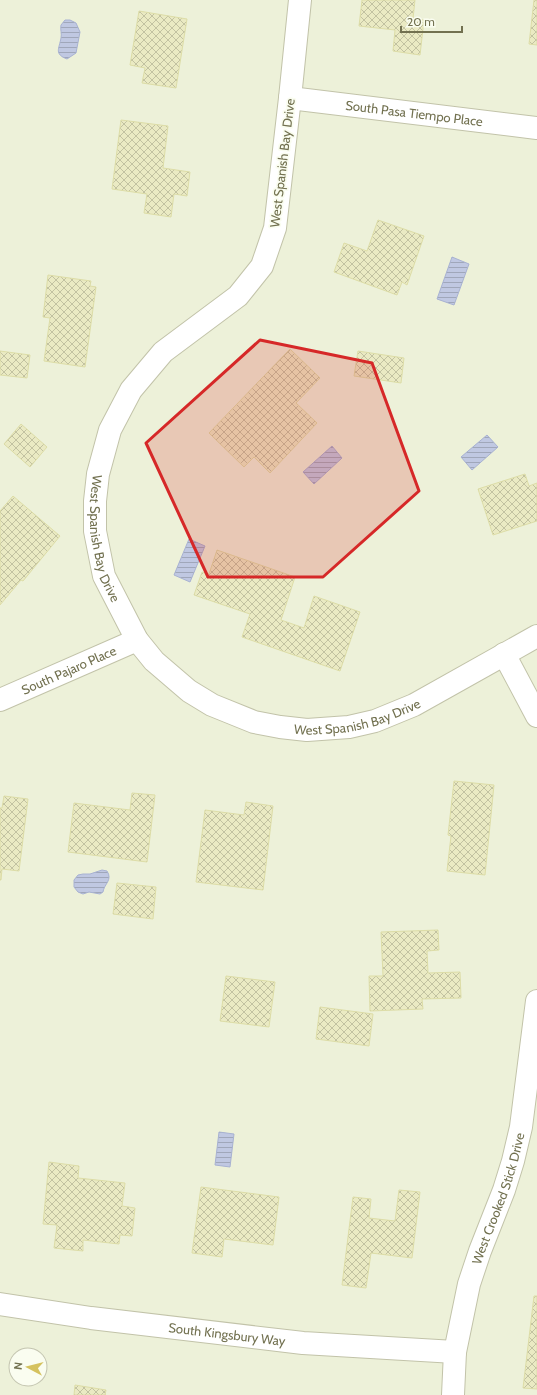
<svg xmlns="http://www.w3.org/2000/svg" width="537" height="1395" font-family="Cabin,sans-serif">
<style>
.residential{fill:#edf1d9;fill-rule:evenodd}
.water{fill:url(#water-rules);stroke:#a8b2d2}
.building{fill:url(#building-cross-hatch);stroke:#dddda7}
.lines{fill:none;stroke-linecap:round;stroke-linejoin:round}
.minor-casing{stroke:#c2c3a9;stroke-width:24}
.minor{stroke:#fff;stroke-width:22}
.marked{fill:#d62828;fill-opacity:0.2;stroke:#d62828;stroke-width:3;stroke-linejoin:round}
.labels{text-anchor:middle;dominant-baseline:central;stroke-width:3.5;stroke-linejoin:round;paint-order:stroke}
.street-label{font-size:13px;fill:#727150;stroke:#fafdf0}
</style>
<defs>
<pattern id="water-rules" width="6" height="5" patternUnits="userSpaceOnUse"><rect width="6" height="5" fill="#c0c8e2"/><path d="M0 2.5h6" fill="none" stroke="#a0a7ba"/></pattern>
<pattern id="building-cross-hatch" width="8" height="8" patternUnits="userSpaceOnUse"><rect width="8" height="8" fill="#eaeac3"/><path d="M0 0l8 8M0 8l8-8" fill="none" stroke="#c2c2a1"/></pattern>
</defs>
<rect width="100%" height="100%" fill="#f6faea"/>
<path class="residential" d="M0,0H537V1395H0ZM16,1355H40V1379H16Z"/>
<path class="water" d="M65,20H70L76,23L80,32L76,53L67,59C54,54 59,49 61,38C62,34 60,29 61,25Z
M452,257L469,264L454,305L437,299Z
M487,435L498,447L472,470L461,457Z
M332,446L342,458L314,484L303,472Z
M189,539L205,546L190,582L174,575Z
M102,870L107,871C113,880 104,884 103,892L100,894L89,892L83,894L78,892L74,887V880L78,875L83,874H90Z
M219,1132L234,1134L230,1167L215,1165Z"/>
<path class="building" d="M362,0H415L413,19L424,20L420,55L393,51L395,30L359,26Z
M534,0H537V45L529,44Z
M139,11L187,19L176,88L142,83L145,68L130,65Z
M121,120L168,126L163,168L190,172L187,196L174,194L171,217L144,213L147,194L112,189Z
M378,220L424,236L407,285L402,282L397,295L334,272L344,243L367,251Z
M48,275L91,281L90,286L96,287L85,367L44,361L50,318L43,317Z
M290,349L320,378L296,403L317,423L270,473L254,457L244,467L209,433Z
M0,351L30,355L27,378L0,375Z
M358,351L404,358L401,383L354,376Z
M21,424L47,447L30,467L4,444Z
M525,474L529,486L537,483V521L493,535L478,489Z
M13,496L60,536L23,581L21,580L0,605V511Z
M217,550L295,577L281,620L304,628L314,596L360,612L340,671L242,637L250,614L194,595L202,572L209,574Z
M454,781L494,785L485,875L447,871L451,836L448,835Z
M132,793L155,795L147,862L68,852L74,803L130,810Z
M4,796L28,799L19,871L2,869L1,880H0V808H2Z
M246,802L273,806L263,890L196,882L205,810L244,815Z
M117,883L156,887L153,919L113,914Z
M438,930L439,950L427,951L428,973L460,972L461,998L422,999L423,1009L370,1011L369,976H383L381,932Z
M226,976L275,982L269,1027L220,1021Z
M320,1007L373,1014L369,1046L316,1039Z
M49,1162L79,1166L78,1178L125,1183L122,1206L135,1208L132,1236L120,1235L119,1244L83,1240V1251L54,1248L57,1225L43,1224Z
M201,1187L279,1197L273,1245L224,1239L222,1257L192,1253Z
M399,1190L420,1192L412,1258L371,1253L366,1288L342,1285L353,1197L371,1199L369,1218L395,1221Z
M534,1296H537V1389L523,1388Z
M75,1385L106,1390L105,1395H106H74Z"/>
<g class="lines">
<g class="minor-casing">
<g id="minor">
<path id="s1" d="M300,0L290,98L275,228L262,266L238,296L163,352L131,390L110,430L98,474L95,501V531L104,576L137,640L154,661L189,691L212,705L254,722L280,727L307,730L349,727L375,721L414,705L537,636"/>
<path id="s2" d="M290,98L537,128"/>
<path d="M504,654L537,716"/>
<path id="s3" d="M0,700L137,640"/>
<path id="s4" d="M0,1304L91,1318L303,1343L455,1352"/>
<path id="s5" d="M453,1395L455,1352L469,1284L480,1251L504,1190L513,1161L521,1127L537,1001"/>
</g>
</g>
<use href="#minor" class="minor"/>
</g>
<path class="marked" d="M260,340L372,363L419,491L323,577H208L146,443Z"/>
<g class="labels">
<g class="street-label">
<text stroke="none"><textPath href="#s2" startOffset="125">South Pasa Tiempo Place</textPath></text>
<text transform="translate(282 163) rotate(-83)">West Spanish Bay Drive</text>
<text stroke="none"><textPath href="#s1" startOffset="608">West Spanish Bay Drive</textPath></text>
<text stroke="none"><textPath href="#s3" startOffset="75">South Pajaro Place</textPath></text>
<text stroke="none"><textPath href="#s1" startOffset="968">West Spanish Bay Drive</textPath></text>
<text stroke="none"><textPath href="#s5" startOffset="203">West Crooked Stick Drive</textPath></text>
<text stroke="none"><textPath href="#s4" startOffset="229">South Kingsbury Way</textPath></text>
</g>
</g>
<g transform="translate(28 1367) rotate(277)"><circle r="19" fill="#fafdf0" stroke="#c4c5b0"/>
<path d="M0-3L7 15L0 10L-7 15Z" fill="#d5c25e"/>
<text y="-6" font-size="11" font-weight="bold" text-anchor="middle" fill="#727150">N</text>
</g>
<path d="M401 26v6h61v-6" fill="none" stroke="#727150" stroke-width="2"/>
<text x="407" y="26" font-size="12" fill="#727150" stroke="#fafdf0" stroke-width="3" paint-order="stroke">20 m</text>
</svg>
